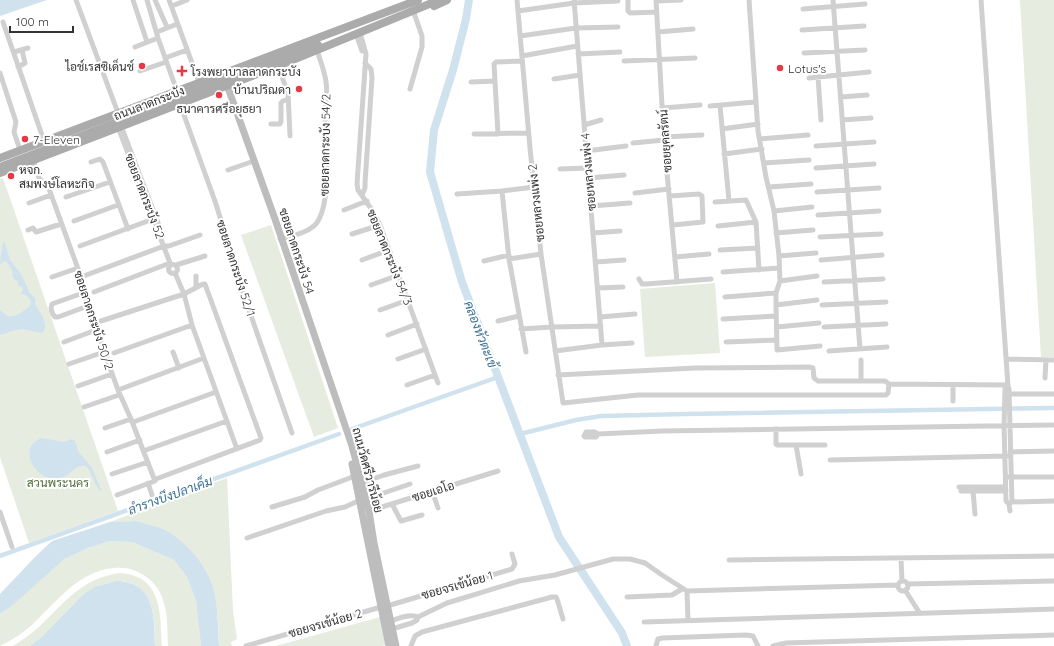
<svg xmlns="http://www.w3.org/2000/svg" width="1054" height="646" font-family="Quicksand,Sarabun,sans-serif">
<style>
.green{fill:#e6ecdf}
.water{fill:#cfe2ee}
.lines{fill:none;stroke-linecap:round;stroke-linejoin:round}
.canal{stroke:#cfe2ee;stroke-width:4.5}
.river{stroke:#cfe2ee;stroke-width:8}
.minor{stroke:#d0d0d0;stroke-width:5}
.secondary{stroke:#bdbdbd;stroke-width:7}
.primary{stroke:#ababab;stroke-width:8}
.primary-bridge{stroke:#ababab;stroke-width:8}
.poi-dot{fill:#e63946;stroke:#fff;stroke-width:1.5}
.labels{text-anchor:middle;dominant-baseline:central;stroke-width:4;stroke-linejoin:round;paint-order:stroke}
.poi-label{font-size:12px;fill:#333;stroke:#fff;text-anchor:start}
.street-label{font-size:12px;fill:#333;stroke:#fff}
.park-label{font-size:12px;fill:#56703f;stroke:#fff}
.water-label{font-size:13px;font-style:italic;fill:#3f7597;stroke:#fff}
</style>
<rect width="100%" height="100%" fill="#fff"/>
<path class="green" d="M1020,0H1054V357H1041Z
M3,178L118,511L29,543L0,457V179Z
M271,225L338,428L314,437L241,235Z
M715,283L720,353L645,357L640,289Z
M227,478L233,611L237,639L231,642L232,646H219L218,618L212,588L164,530L136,521L110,522Z
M110,541L132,542L174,560L187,577L196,601L201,646H168C167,616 169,587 138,572C131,568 122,567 114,568C79,571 57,601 33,624C23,633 12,640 0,646V614C23,598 41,574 64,559C78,551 94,546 110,541Z
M120,573C163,576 160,614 162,646H155C154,618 157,589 123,581L43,636L30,646H13C22,640 31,634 39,627C65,602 82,578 120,573Z
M380,617L386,645L381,646H276Z"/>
<path class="water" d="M0,0H47L0,16Z
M3,242L5,243L10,260L21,274L29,291L28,294L26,295L21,294L23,289L22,287L18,286V282L13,278L12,270L6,261L3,262L0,265C0,257 2,250 3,242Z
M32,304H35C40,311 50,327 42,333L22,329L15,330L0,335V310C3,312 5,315 8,316C16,318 27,309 32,304Z
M42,438L64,442L72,439L75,441L78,451L92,468L102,492C94,487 93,473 86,466C71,463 69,485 47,477C30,471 20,445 42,438Z
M136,521C145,524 156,526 165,530C186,542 206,564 213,588C218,607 218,627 219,646H201L196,601L187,577L174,560L132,542L110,541L88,548L64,559L14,604L0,614V594L35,557L52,541L110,522Z
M117,581C156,583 154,616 155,646H30L43,636L84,594L95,587Z"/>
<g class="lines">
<path class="canal" d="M28,294L33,299V304
M352,429L498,377
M520,434L576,420L601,416L686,414L1054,408
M0,556L339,434"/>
<path class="river" d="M469,0L466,19L453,70L434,130L430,172L462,282L559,537L622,633L627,646"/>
<path class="minor" d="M76,0L118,113
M133,0L147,42
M147,0L158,38L177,91
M155,0L167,27
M169,0L199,82
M517,0L530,148L541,254L563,403L638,395H886L888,393L889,384
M574,0L602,345
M628,0V11L630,13L657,12
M656,0L664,140L677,282
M749,0L758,131L766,177L774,211L779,256L780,281L776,293V305L777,350L820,346
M833,0L860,349
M981,0L1008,386
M656,1L681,0
M172,6L187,0
M803,9L865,4
M518,11L574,3L618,1
M3,22L44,141
M802,30L864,26
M157,32L177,24
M658,32L693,29
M360,33L366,54L357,184L358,190L372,210L380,225L438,383
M356,34L362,51
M520,36L576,28L618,27
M135,47L158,38
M14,52L28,48
M804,53L865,50
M578,54L620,52
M522,56L577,46
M165,58L187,50
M624,61L695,58
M278,66L288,93L290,136
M18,67L25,63L22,50
M140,71L166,62
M0,73L16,122L14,132L20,150
M818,77L821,120
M809,78L869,72
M554,79L580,75
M471,82L495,81
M410,89L422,47V36L414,13
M841,97L867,95
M180,104L216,204L242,290L292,433
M710,106L755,102
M720,106L729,201
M663,108L700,105
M842,120L871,118
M271,124H280L281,122V103L283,101L288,99
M584,125L601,120
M118,127L170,263L169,266
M722,129L758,124
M123,131L163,236
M474,134L528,133
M498,134L494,64L496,62L522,61
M664,137L702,135
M760,139L808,135
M633,143L664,140
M816,146L874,142
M586,151L626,146
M724,154L762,149
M33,160L39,178L48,186L81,277L83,293L118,390L131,419L155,481L117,495
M91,162L100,159L103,162L128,229
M764,163L809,160
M816,168L874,164
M560,169L588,168
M228,170L254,161
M589,178L624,175
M769,187L811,184
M502,191L509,259L526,352
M817,192L879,188
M635,193L669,189
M457,194L502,191L534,187
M362,195L365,188V183L372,78L371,69L365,63
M670,196L699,194L702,196L703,222L673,225
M66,197L110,182
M715,202L746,200L756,222L759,270
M29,203L51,195
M591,206L630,203
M344,210L367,201
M774,211L812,207
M818,215L879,211
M74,221L118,205
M718,226L756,222
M28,230L33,228L36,232L61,224
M593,233L620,231
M776,233L813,230
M352,234L380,225
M820,237L881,234
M280,239C292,236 312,232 318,221C332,197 325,144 325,116C325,105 328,93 326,82C325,72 320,60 317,50
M80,246L156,218
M720,250L758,248
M779,256L816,253
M675,257L709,254
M509,259L541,254
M362,260L389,250
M821,260L882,255
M484,261L509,255
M596,262L624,260
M168.5 269a4.5 4.5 0 1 1 9 0a4.5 4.5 0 1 1-9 0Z
M176,265L205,256
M723,272L779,268
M175,273L184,294L192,325L237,449
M52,277L78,268
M81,277L164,246H169L200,235
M639,279L642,284H646L711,279
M780,281L817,276
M824,282L883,279
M371,285L399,275
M196,286V276
M598,288L623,287
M94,292L170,263
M83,293L52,304C50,308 52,314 55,317H58L88,306
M725,297L776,293
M776,305L817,300
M822,305L886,302
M380,310L408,300
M600,317L635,314
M723,319L776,316
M101,321L184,294L203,284H205L261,438L260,440L156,479
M498,321L519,316
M777,327L819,323
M824,327L886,324
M521,329L552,327L601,326
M388,335L417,324
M64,342L96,330
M726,342L777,340
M555,351L602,345L632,343
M829,351L887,347
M173,352L179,368
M114,353L192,325
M398,359L426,349
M1006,359L1054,360
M69,364L104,352
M558,375L695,368L809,367L813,368L814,378L818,381H885L889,384L1007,385
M1045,378L1046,360
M861,381V360
M407,385L435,375
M78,386L112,374
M1008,386L1009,389L1012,502L1009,504L1006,501L1004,426L1005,389Z
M118,390L204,358
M1007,394H1054
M953,401V385
M84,407L119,395
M136,421L216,392
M105,428L131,419
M776,429V444L777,445H825
M598,434L596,437H585L584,436L586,432H595L598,434L662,431L1054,425
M796,445L801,474
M146,450L227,421
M107,452L140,440
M1010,452L1054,451
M830,460L1007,456
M112,474L148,462
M1008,477H1054
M148,483L152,495
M362,483L384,475L418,466
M959,487H1005
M432,491L438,508
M961,491H1006
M973,491L975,514
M366,499L410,484
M1012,502L1054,501
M392,504L401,521L422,515
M1009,504L1010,511
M272,507L305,497L318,490L355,476
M369,511L498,471
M0,512L12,547
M247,538L326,511L345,507L360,500
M901,559L902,581
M729,560L1054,556
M898 586a5 5 0 1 1 10 0a5 5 0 1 1-10 0Z
M907,584L1054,581
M905,590L919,612
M687,591L688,620
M627,597L672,595L682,589
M387,606L512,569L515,564L512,554
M390,621C398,619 410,613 418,617
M644,622L1054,609
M392,629L412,623L417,620L418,617L447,603L519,581L555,575L613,559H630L645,563L662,575L687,591L898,585
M246,646L381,607
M411,646L415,636L422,632L552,597H556L557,599L563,619
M656,646L658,639L662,638L746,635L753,636L758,646
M773,646L786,643L1054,635"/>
<path class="secondary" d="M227,85L275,219L352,446L369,511L374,543L396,646
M352,464L389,646"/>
<path class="primary" d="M434,6L447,0
M0,158L418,0
M0,173L278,66L439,0"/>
<path class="primary-bridge" d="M0,167L318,45"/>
</g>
<g class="poi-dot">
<circle cx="142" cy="66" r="4"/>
<circle cx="780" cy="68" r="4"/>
<path d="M180 65h4v4h4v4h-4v4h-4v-4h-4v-4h4z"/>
<circle cx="299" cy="89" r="4"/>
<circle cx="219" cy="95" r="4"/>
<circle cx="25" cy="139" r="4"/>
<circle cx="11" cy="176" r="4"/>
</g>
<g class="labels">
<g class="poi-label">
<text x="134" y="66" text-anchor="end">ไอช์เรสซิเด็นช์</text>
<text x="788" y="68">Lotus's</text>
<text x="191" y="71">โรงพยาบาลลาดกระบัง</text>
<text x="291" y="89" text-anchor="end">บ้านปริณดา</text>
<text x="219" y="108" text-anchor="middle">ธนาคารศรีอยุธยา</text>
<text x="33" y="139">7-Eleven</text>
<text x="19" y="169">หจก.<tspan x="19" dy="14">สมพงษ์โลหะกิจ</tspan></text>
</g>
<g class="street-label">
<text transform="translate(149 103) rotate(-21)">ถนนลาดกระบัง</text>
<text transform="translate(665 141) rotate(-94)">ซอยยุคลรัตน์</text>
<text transform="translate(325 145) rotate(-89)">ซอยลาดกระบัง 54/2</text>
<text transform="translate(588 172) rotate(-95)">ซอยหลวงแพ่ง 4</text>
<text transform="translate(145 196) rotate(69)">ซอยลาดกระบัง 52</text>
<text transform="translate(536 203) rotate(-96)">ซอยหลวงแพ่ง 2</text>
<text transform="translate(297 251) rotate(72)">ซอยลาดกระบัง 54</text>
<text transform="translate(390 257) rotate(68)">ซอยลาดกระบัง 54/3</text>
<text transform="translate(236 268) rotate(72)">ซอยลาดกระบัง 52/1</text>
<text transform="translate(94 320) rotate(72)">ซอยลาดกระบัง 50/2</text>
<text transform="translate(368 470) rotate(75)">ถนนวัดศรีวารีน้อย</text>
<text transform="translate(433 491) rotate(-17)">ซอยเอโอ</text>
<text transform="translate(457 585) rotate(-16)">ซอยจรเข้น้อย 1</text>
<text transform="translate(325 623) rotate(-16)">ซอยจรเข้น้อย 2</text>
</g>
<g class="park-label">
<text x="58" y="482">สวนพระนคร</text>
</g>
<g class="water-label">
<text transform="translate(481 334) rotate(69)">คลองหัวตะเข้</text>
<text transform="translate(170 495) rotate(-20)">ลำรางบึงปลาเค็ม</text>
</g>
</g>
<path d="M10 26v6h63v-6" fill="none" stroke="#333333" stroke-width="2"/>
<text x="16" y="26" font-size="12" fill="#333333" stroke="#ffffff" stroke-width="3" paint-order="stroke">100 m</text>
</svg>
